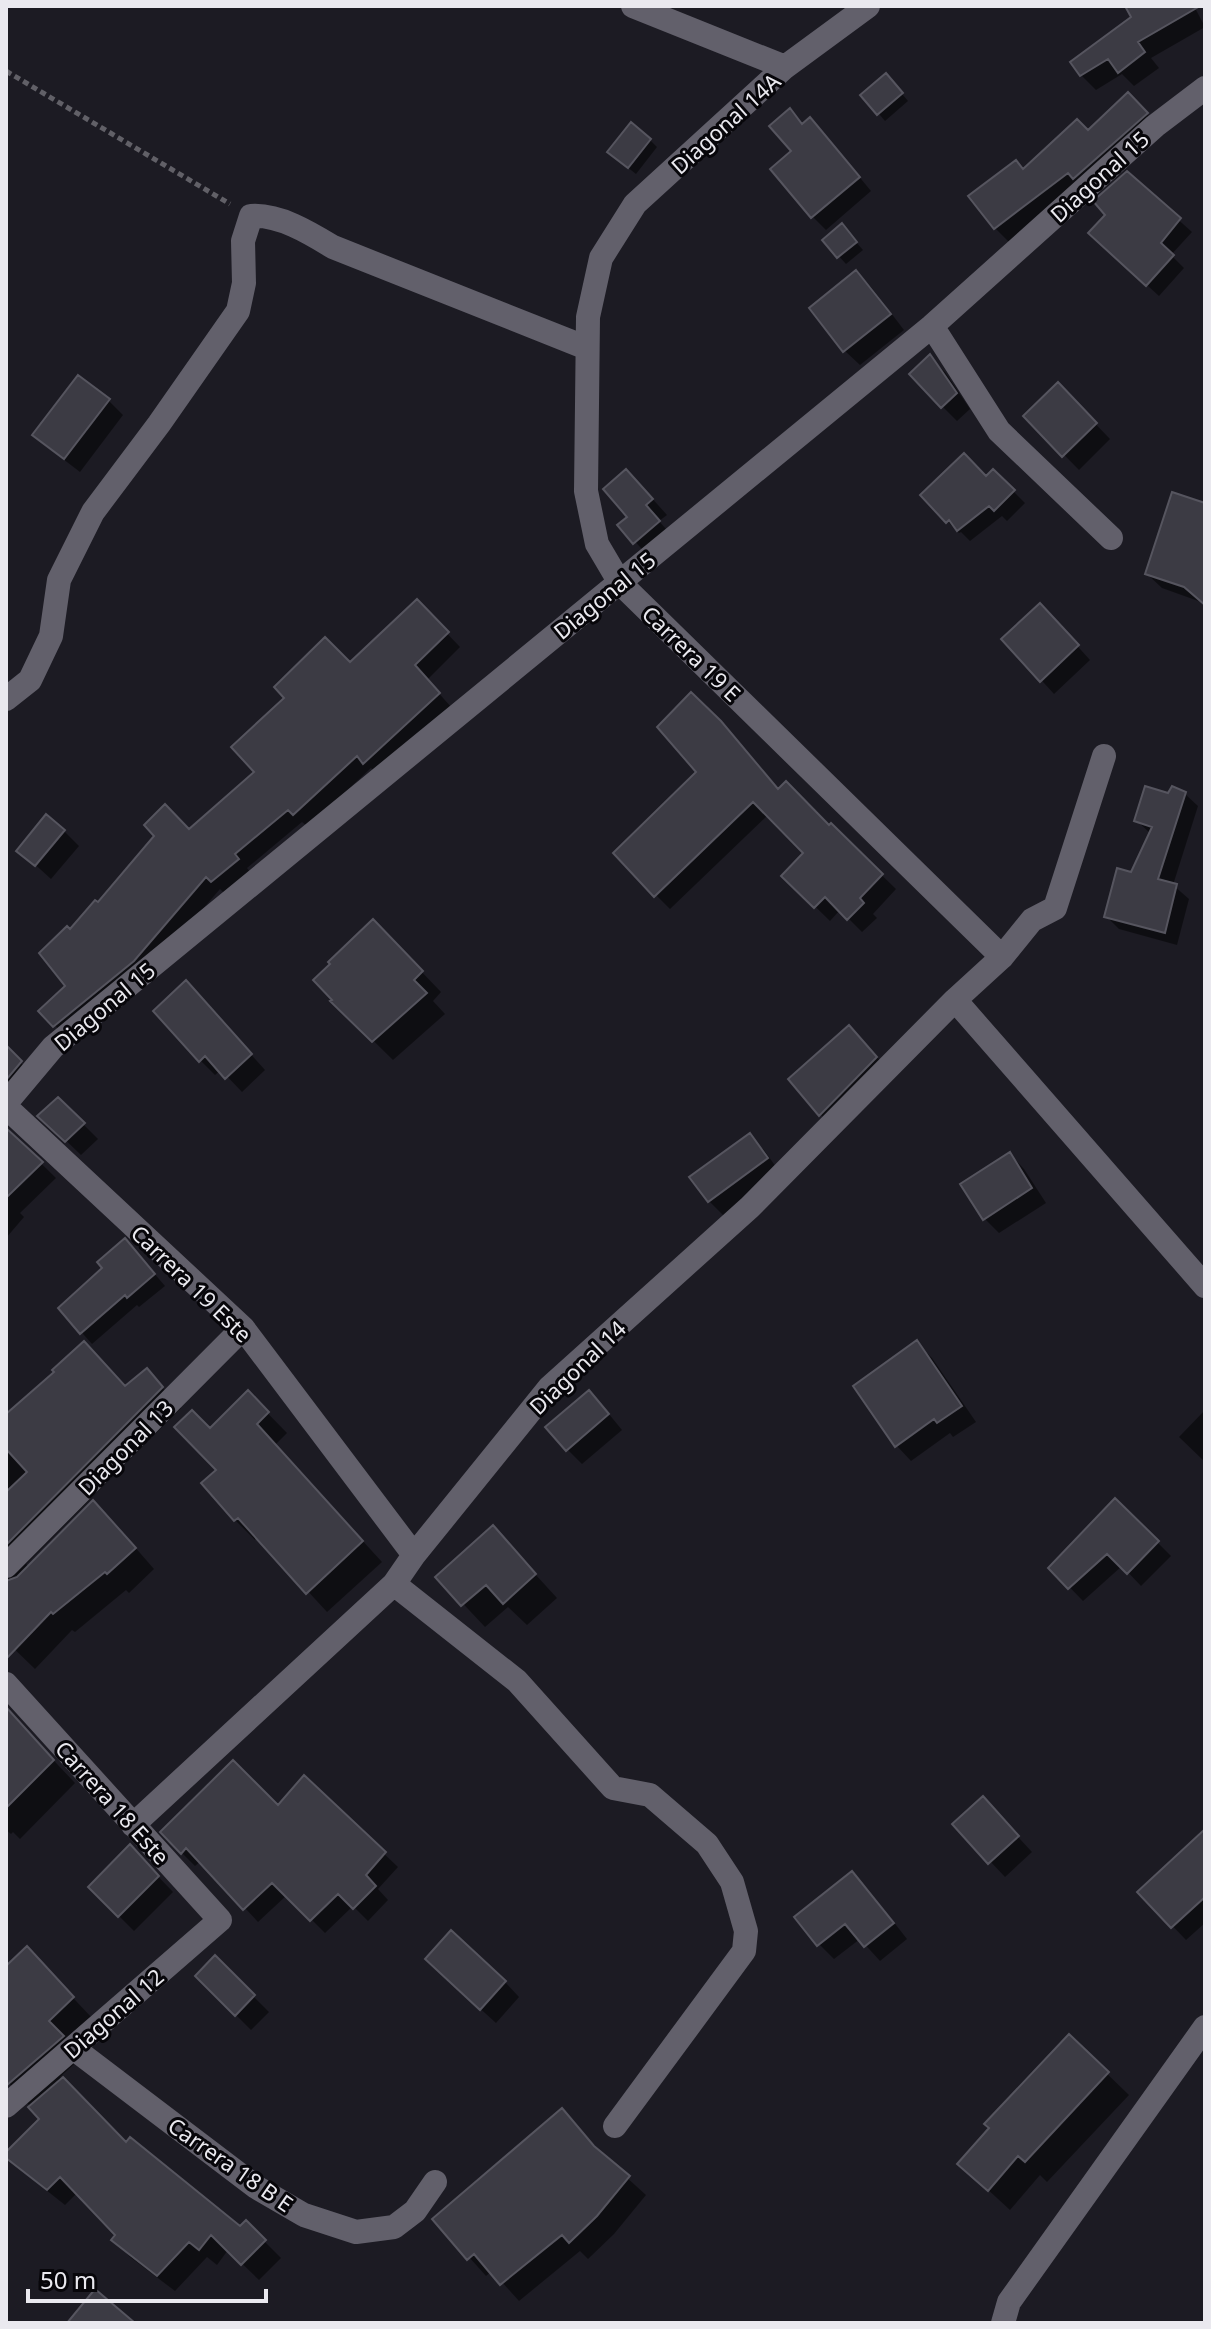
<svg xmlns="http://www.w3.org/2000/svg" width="1211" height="2329" font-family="'Noto Sans',sans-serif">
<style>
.shadow{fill:#0007}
.building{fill:#3c3b44;stroke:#56555f;stroke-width:2}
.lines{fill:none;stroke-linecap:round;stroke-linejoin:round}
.path{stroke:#616067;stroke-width:5;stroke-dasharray:6 4;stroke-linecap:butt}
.minor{stroke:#62606b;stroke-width:24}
.labels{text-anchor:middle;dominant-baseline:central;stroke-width:6;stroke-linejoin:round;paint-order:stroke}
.street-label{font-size:22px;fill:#eae9ef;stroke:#07060a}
</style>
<rect width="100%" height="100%" fill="#1c1b23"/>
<path class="shadow" d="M1127,6H1194L1205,27L1151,58L1159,68L1134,86L1122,74L1096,90L1081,75L1134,17Z
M892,82L908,101L885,121L863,95Z
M1128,95L1161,129L1010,243L995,228L1024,171L1089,133Z
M790,111L804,125L823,133L871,191L826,230L813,217L794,152Z
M650,140L657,147L636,174L617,159Z
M1127,174L1192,232L1171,255L1184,268L1159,296L1103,245L1108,215Z
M848,233L863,250L846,264L824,240Z
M856,272L871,287L904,330L860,365L845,351Z
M930,357L945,372L970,409L957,421L942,406Z
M1058,385L1110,439L1079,470L1026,416Z
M108,400L123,415L80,472L50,449L35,435Z
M993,471L1025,503L1007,521L1002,516L970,541L961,532L959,533L922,495L986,478Z
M641,486L667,515L659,521L673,537L650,558L620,525L630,517Z
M1205,505V605L1201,602L1162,588L1147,574Z
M417,602L460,647L427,680L452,708L378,775L371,768L308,827L302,822L247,868L251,873L225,894L220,889L147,974L68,1039L41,1011L68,986L70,932L98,905L189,831L257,772L350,665Z
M1053,619L1090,660L1054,694L1004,639Z
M720,722L779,790L829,828L831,826L896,889L873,914L877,918L862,932L840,910L830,921L784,876L806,853L768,815L670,909L656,895L699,772Z
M1185,794L1198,806L1173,885L1189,899L1177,945L1119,929L1106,916L1132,874L1151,834L1136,820Z
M64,831L79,846L51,879L19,850Z
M392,941L441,992L433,1001L445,1014L393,1060L333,1001Z
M200,998L265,1070L242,1092L221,1070L215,1075L200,1060Z
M864,1042L891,1073L835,1129L820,1114Z
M6,1048L35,1077L6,1114Z
M58,1099L98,1139L81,1155L55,1130Z
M6,1129L56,1178L20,1213L24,1217L6,1238Z
M750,1136L764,1150L781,1174L724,1216L709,1201Z
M1010,1154L1024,1169L1046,1203L999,1233L984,1218Z
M136,1252L165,1286L139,1307L137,1305L92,1344L60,1308Z
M917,1343L932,1358L976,1422L953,1437L950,1433L911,1461L897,1446Z
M147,1371L181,1408L26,1564L29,1567L113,1522L154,1569L129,1593L126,1590L75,1632L72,1630L35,1669L6,1641V1417L126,1388Z
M248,1393L287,1433L275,1445L382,1562L327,1612L258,1537L255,1540L235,1520L219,1470Z
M604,1408L622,1430L582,1464L567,1449Z
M1205,1410V1462L1179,1437Z
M1115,1500L1171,1556L1141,1586L1122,1566L1083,1601L1051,1568Z
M493,1528L557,1598L527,1625L508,1607L485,1627L438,1577Z
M6,1710L75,1783L20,1839L13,1832L11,1834L6,1830Z
M233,1763L278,1807L304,1778L398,1867L378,1889L388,1900L368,1921L353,1906L325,1933L287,1895L258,1922L201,1861L195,1866L182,1853Z
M997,1814L1032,1852L1005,1877L955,1824Z
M130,1847L173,1892L134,1931L90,1887Z
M1205,1853V1923L1186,1940L1140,1892Z
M852,1873L867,1888L907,1939L880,1961L860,1939L834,1959L819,1944Z
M27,1949L93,2019L82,2057L60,2077L126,2144L241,2228L246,2223L281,2258L259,2280L228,2250L217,2265L207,2257L175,2291L130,2257L114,2240L118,2235L77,2193L65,2205L22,2171L6,2156L42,2119L6,2080V1969Z
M215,1958L269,2012L251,2030L197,1976Z
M442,1974L505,1982L519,1997L496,2023Z
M1069,2037L1129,2095L1047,2182L1040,2175L1010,2210L960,2164Z
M562,2110L603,2156L646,2195L614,2234L588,2259L580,2251L519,2301L492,2271L486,2276L435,2219Z"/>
<path class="building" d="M1125,6H1200L1138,42L1145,52L1118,73L1108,59L1080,76L1070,62L1131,17Z
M886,73L903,93L877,115L860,95Z
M1128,92L1148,113L1073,179L1068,173L994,229L968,196L1016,160L1023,169L1077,119L1088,130Z
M790,108L802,124L810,117L860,177L811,218L770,169L791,151L769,126Z
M631,122L651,139L628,168L607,152Z
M1127,171L1181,218L1161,243L1174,255L1146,286L1088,233L1105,215L1093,201Z
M842,223L857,242L837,258L822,240Z
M856,270L891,314L843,352L809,308Z
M930,354L957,393L941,408L909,374Z
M78,375L110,399L64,459L32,435Z
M1058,382L1097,423L1062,457L1023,416Z
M964,453L986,476L993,469L1015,490L994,511L989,506L957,531L949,520L946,523L920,495Z
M626,469L653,499L646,505L660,521L633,544L617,525L627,517L603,489Z
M1172,492L1205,503V605L1184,587L1145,574Z
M417,599L449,632L415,665L440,693L363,764L357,756L293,815L288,810L235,854L239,859L211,882L206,877L134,961L53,1027L38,1011L65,986L39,953L67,926L70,929L95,900L98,902L154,836L144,825L165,804L189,829L254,772L231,747L284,698L274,687L325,637L350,662Z
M1040,603L1079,645L1040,682L1001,639Z
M691,692L721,721L778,789L786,781L829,825L831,823L883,874L860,898L864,903L847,920L825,897L814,908L781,876L803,853L753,802L654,897L613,853L696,772L657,727Z
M1145,786L1168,793L1172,786L1186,792L1158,879L1177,884L1165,933L1104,917L1117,868L1131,872L1152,827L1134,821Z
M46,814L65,830L35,866L16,851Z
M373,919L423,971L414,980L427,993L372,1042L330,1001L332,1000L313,980L330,964L328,962Z
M186,980L252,1054L225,1079L205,1056L199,1062L153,1011Z
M849,1025L877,1057L819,1116L788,1079Z
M6,1045L22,1061L6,1080Z
M58,1097L85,1123L65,1142L37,1116Z
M6,1128L43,1162L6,1198Z
M750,1133L768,1158L708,1202L689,1177Z
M1010,1152L1032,1188L983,1220L960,1184Z
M125,1238L155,1274L127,1298L125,1295L80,1334L58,1308L102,1268L97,1262Z
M917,1340L962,1406L937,1423L934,1419L895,1447L853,1386Z
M84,1341L125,1386L147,1368L163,1387L6,1545V1492L27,1472L6,1449V1414L54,1372L52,1370Z
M248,1390L269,1412L257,1424L363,1541L306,1594L238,1518L234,1521L201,1483L216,1470L174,1427L192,1410L210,1428Z
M589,1390L609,1414L566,1451L545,1427Z
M1115,1498L1159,1541L1127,1574L1107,1554L1068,1589L1048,1568Z
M93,1500L136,1548L107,1574L105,1572L53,1614L51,1612L6,1659V1581L17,1577Z
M493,1525L536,1574L503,1604L486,1585L461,1606L435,1577Z
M6,1707L54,1760L6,1808Z
M233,1760L278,1805L304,1775L386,1852L366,1875L376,1886L353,1909L338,1894L310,1921L272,1883L243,1910L186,1848L181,1854L160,1832Z
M983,1796L1019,1836L988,1864L952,1824Z
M1205,1829V1897L1171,1928L1137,1892Z
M130,1844L159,1876L118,1917L88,1887Z
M852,1871L894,1923L864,1947L845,1924L817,1946L794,1917Z
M451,1930L506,1981L480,2010L425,1959Z
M27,1946L74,1997L49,2021L64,2036L7,2085L6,1966Z
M215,1955L255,1995L235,2016L195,1976Z
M1069,2034L1109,2072L1025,2162L1018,2156L988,2191L957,2164L989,2128L984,2124Z
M63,2077L126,2142L130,2137L240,2226L246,2220L266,2240L241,2265L211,2235L199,2250L189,2242L157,2276L111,2240L115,2235L60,2177L47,2190L6,2158V2152L39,2119L28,2107Z
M562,2108L594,2146L630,2176L597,2216L569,2243L562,2235L500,2285L474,2254L467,2260L432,2219Z
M95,2289L135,2323H67Z"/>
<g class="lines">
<path class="path" d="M6,71L230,204"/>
<path class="minor" d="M633,6L785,67
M868,6L785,67L635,204L601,258L588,317L586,491L597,544L620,583L1002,957
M932,326L999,431L1111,538
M6,699L30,680L51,636L59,580L93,512L159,424L238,311L244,283L243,241L251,216C279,214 310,233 333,247L587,348
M955,1000L1205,1286
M6,1103L53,1047L932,326L1155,126L1205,88
M6,1107L243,1328L414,1555
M6,1566L243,1328
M394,1584L517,1681L613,1788L650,1795L707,1844L732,1882L746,1931L744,1951L615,2126
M6,1684L220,1920L6,2106
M133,1825L394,1584L414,1555L549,1388L750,1207L955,1000L1002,957L1032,920L1055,908L1104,756
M73,2048L256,2187L304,2215L356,2232L394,2227L415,2211L435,2182
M1003,2323L1009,2302L1205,2027"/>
</g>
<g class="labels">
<g class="street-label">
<text transform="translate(725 123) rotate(-42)">Diagonal 14A</text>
<text transform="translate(1099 176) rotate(-42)">Diagonal 15</text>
<text transform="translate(604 595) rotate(-39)">Diagonal 15</text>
<text transform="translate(692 653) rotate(44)">Carrera 19 E</text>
<text transform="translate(104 1006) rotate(-40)">Diagonal 15</text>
<text transform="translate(192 1283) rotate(44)">Carrera 19 Este</text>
<text transform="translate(577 1367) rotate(-44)">Diagonal 14</text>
<text transform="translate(125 1447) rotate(-45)">Diagonal 13</text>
<text transform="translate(113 1802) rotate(48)">Carrera 18 Este</text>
<text transform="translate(113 2013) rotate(-41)">Diagonal 12</text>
<text transform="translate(231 2164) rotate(35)">Carrera 18 B E</text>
</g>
</g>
<rect width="1211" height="2329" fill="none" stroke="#eae9ef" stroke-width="16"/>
<path d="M28 2289v12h238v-12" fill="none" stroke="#eae9ef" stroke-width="4"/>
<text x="40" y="2289" font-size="24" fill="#eae9ef" stroke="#07060a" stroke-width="6" paint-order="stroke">50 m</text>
</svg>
